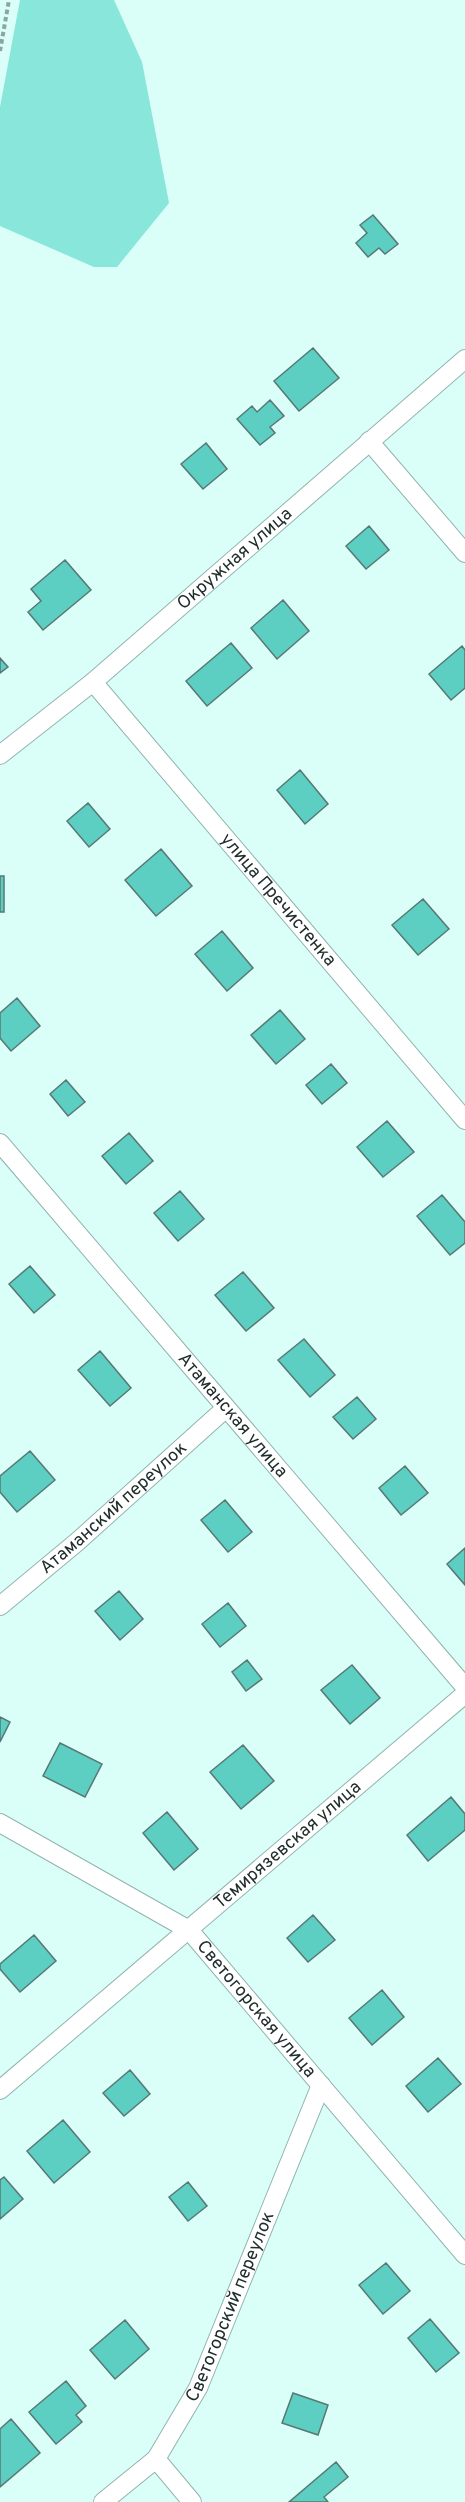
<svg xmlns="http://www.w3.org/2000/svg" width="465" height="2502" font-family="Overpass,sans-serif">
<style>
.green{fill:#88e6da}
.building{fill:#5ccec2;stroke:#587874;stroke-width:1.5}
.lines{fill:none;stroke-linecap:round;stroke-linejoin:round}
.street-casing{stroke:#92b4af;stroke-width:20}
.path{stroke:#8ba6a2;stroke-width:4;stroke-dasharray:4.5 3;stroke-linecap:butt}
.street{stroke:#fff;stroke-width:18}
.labels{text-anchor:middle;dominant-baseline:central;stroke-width:5;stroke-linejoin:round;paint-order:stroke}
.street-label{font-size:18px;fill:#202e2c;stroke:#fff}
</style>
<rect width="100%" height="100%" fill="#dafef8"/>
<path class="green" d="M20,0H114L142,62L169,203L117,267H94L0,226V107Z"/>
<path class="building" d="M373,215L398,244L385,254L379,248L368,257L356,243L367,233L360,225Z
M313,348L339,378L299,411L274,381Z
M270,400L284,416L270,427L275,433L260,445L237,419L252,406L257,412Z
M206,443L227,469L203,489L181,464Z
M369,526L389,550L366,569L346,546Z
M65,560L91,590L43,630L28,612L41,601L31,589Z
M283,600L309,631L277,659L251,628Z
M231,643L252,668L207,706L186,681Z
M462,646L465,650V688L451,700L429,674Z
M0,658L8,667L0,673Z
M300,770L328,804L305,824L277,790Z
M88,803L110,829L89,847L67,821Z
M161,849L192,886L156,916L125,880Z
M0,876H4V912H0Z
M423,899L449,929L418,955L392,925Z
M222,931L253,968L227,991L195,954Z
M17,998L40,1026L11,1051L0,1038V1013Z
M280,1010L305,1039L276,1064L251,1035Z
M331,1064L347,1083L322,1104L306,1085Z
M66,1080L85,1102L68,1116L50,1094Z
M387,1121L414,1152L383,1177L357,1147Z
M129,1133L153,1161L126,1184L102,1156Z
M180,1191L204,1219L178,1241L154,1213Z
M442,1195L465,1222V1243L450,1255L417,1216Z
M30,1266L55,1295L34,1313L9,1284Z
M243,1272L274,1308L246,1331L215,1295Z
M304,1339L335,1375L310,1397L278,1360Z
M100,1351L131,1388L110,1406L78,1370Z
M357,1397L376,1419L353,1439L333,1417Z
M30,1451L55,1480L17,1512L0,1492V1476Z
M405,1466L428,1493L401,1515L379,1488Z
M225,1500L252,1532L228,1552L201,1520Z
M465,1548V1585L447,1564Z
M119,1591L143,1619L120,1640L95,1611Z
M228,1603L246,1626L220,1647L202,1624Z
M247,1660L262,1679L246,1691L232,1672Z
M352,1665L380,1698L350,1724L321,1690Z
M0,1717L10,1722L0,1742Z
M60,1743L102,1764L85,1797L43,1776Z
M243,1745L274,1781L241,1809L210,1772Z
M451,1797L465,1814V1830L428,1861L407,1835Z
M167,1812L198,1849L174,1870L143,1833Z
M313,1915L335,1940L308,1962L287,1938Z
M34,1935L56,1961L20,1992L0,1969V1964Z
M382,1990L404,2017L372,2045L349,2018Z
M438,2058L461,2084L428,2112L406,2086Z
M130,2070L150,2094L124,2116L103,2093Z
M63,2120L90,2152L54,2183L27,2151Z
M4,2177L23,2199L0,2219V2180Z
M188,2182L207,2206L188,2221L169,2197Z
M386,2263L410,2291L383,2314L359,2285Z
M430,2319L459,2353L436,2372L408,2338Z
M125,2320L149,2349L115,2379L90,2350Z
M66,2381L86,2406L76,2415L82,2422L56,2444L29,2412Z
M293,2393L328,2405L318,2435L282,2423Z
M11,2419L40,2453L0,2487V2429Z
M336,2462L348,2477L324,2497L328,2502H289Z"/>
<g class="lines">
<g class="street-casing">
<g id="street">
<path d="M369,441L465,553"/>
<path id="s1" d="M93,682L465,1120"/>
<path id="s2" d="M0,755L93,682L465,359"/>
<path id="s3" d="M0,1143L465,1687"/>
<path id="s4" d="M0,1606L77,1542L226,1408"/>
<path id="s5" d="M0,1823L189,1930L465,2255"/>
<path id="s6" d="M0,2090L465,1694"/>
<path d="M156,2459L192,2502"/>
<path id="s7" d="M103,2502L156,2459L198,2388L321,2085"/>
</g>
</g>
<path class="path" d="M0,51L9,0"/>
<use href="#street" class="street"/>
</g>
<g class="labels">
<g class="street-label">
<text stroke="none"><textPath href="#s2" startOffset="306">Окружная улица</textPath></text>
<text stroke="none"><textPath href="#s1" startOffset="286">улица Пречистенка</textPath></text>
<text stroke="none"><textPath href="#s3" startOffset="358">Атаманская улица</textPath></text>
<text stroke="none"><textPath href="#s4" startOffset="150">Атаманский переулок</textPath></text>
<text stroke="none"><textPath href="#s6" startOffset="378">Темирязевская улица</textPath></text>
<text stroke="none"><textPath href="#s5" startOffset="321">Светогорская улица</textPath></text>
<text stroke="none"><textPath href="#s7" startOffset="238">Светогорский переулок</textPath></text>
</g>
</g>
</svg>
